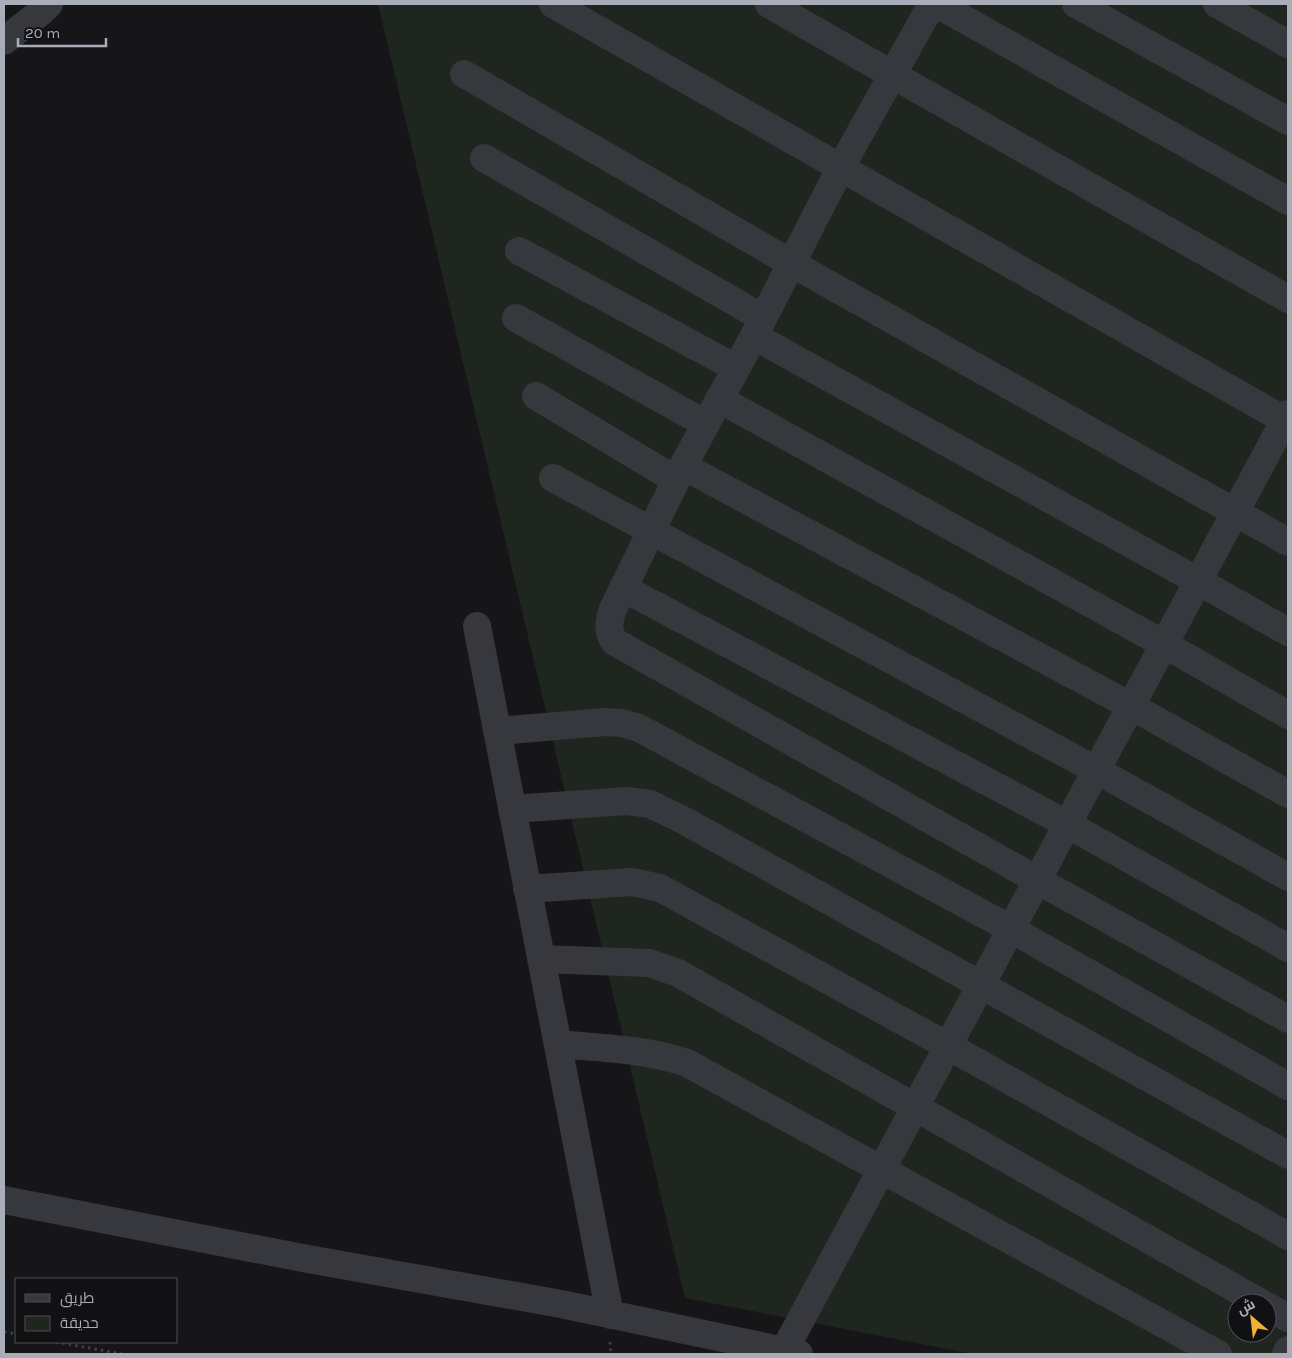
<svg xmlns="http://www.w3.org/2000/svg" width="1292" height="1358" font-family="Karla,Cairo,sans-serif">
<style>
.green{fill:#1e261f;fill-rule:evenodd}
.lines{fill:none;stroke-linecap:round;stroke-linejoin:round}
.path{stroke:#3d3f44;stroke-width:3;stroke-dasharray:2.5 4;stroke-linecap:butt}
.minor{stroke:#37383d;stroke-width:28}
</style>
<rect width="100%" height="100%" fill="#161618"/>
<path class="green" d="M378,4H1288V1354H973L685,1298ZM1237,1303H1267V1333H1237Z"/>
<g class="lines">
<path class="path" d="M4,1332L16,1334
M56,1342L122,1354
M610,1342L611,1354"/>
<path class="minor" d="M553,4L1288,422
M769,4L893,75L1288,299
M932,4L841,167L754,336L683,466L612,611C609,622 607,632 615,642L1037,880L1288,1019
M937,4L1288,201
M1076,4L1288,121
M1217,4L1288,44
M4,41L42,11L49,4
M464,74L791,263L1288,542
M484,158L763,318
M519,251L736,368
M516,318L706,424
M754,336L1198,581L1288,632
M536,396L676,480
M719,399L1164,644L1288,715
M683,466L1131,706L1288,794
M553,478L1096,770L1288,877
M623,588L1067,824L1288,948
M477,626L610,1315
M497,731L605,722L621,723L639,728L1011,929L1288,1086
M512,809L627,801L650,804L683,820L1288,1155
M527,889L632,882L660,888L948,1046L1288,1236
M541,959L649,963L678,973L1261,1303
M558,1044C600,1048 646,1049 687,1063L1218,1354
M4,1200L308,1259L561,1304L799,1354
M1267,1306L1288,1318
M784,1351L1288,414
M1286,1354L1288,1350"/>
</g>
<rect width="1292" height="1358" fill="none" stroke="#a8adb8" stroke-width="10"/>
<rect x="15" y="1278" width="162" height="65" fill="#111113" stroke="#4d4f55"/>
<rect x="25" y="1294" width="25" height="8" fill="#37383d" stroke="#4d4f55"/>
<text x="60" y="1303" font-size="15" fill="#a8adb8">طريق</text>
<rect x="25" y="1316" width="25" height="15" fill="#1e261f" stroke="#4d4f55"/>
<text x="60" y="1328" font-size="15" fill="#a8adb8">حديقة</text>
<g transform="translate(1252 1318) rotate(332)"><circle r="24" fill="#111113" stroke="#4d4f55"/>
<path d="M0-4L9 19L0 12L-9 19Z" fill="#f2b134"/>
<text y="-8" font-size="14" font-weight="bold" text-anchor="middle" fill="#a8adb8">ش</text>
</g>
<path d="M18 38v8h88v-8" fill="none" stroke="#a8adb8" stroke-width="2.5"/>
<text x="25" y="38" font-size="15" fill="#a8adb8" stroke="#111113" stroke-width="4" paint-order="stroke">20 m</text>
</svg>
